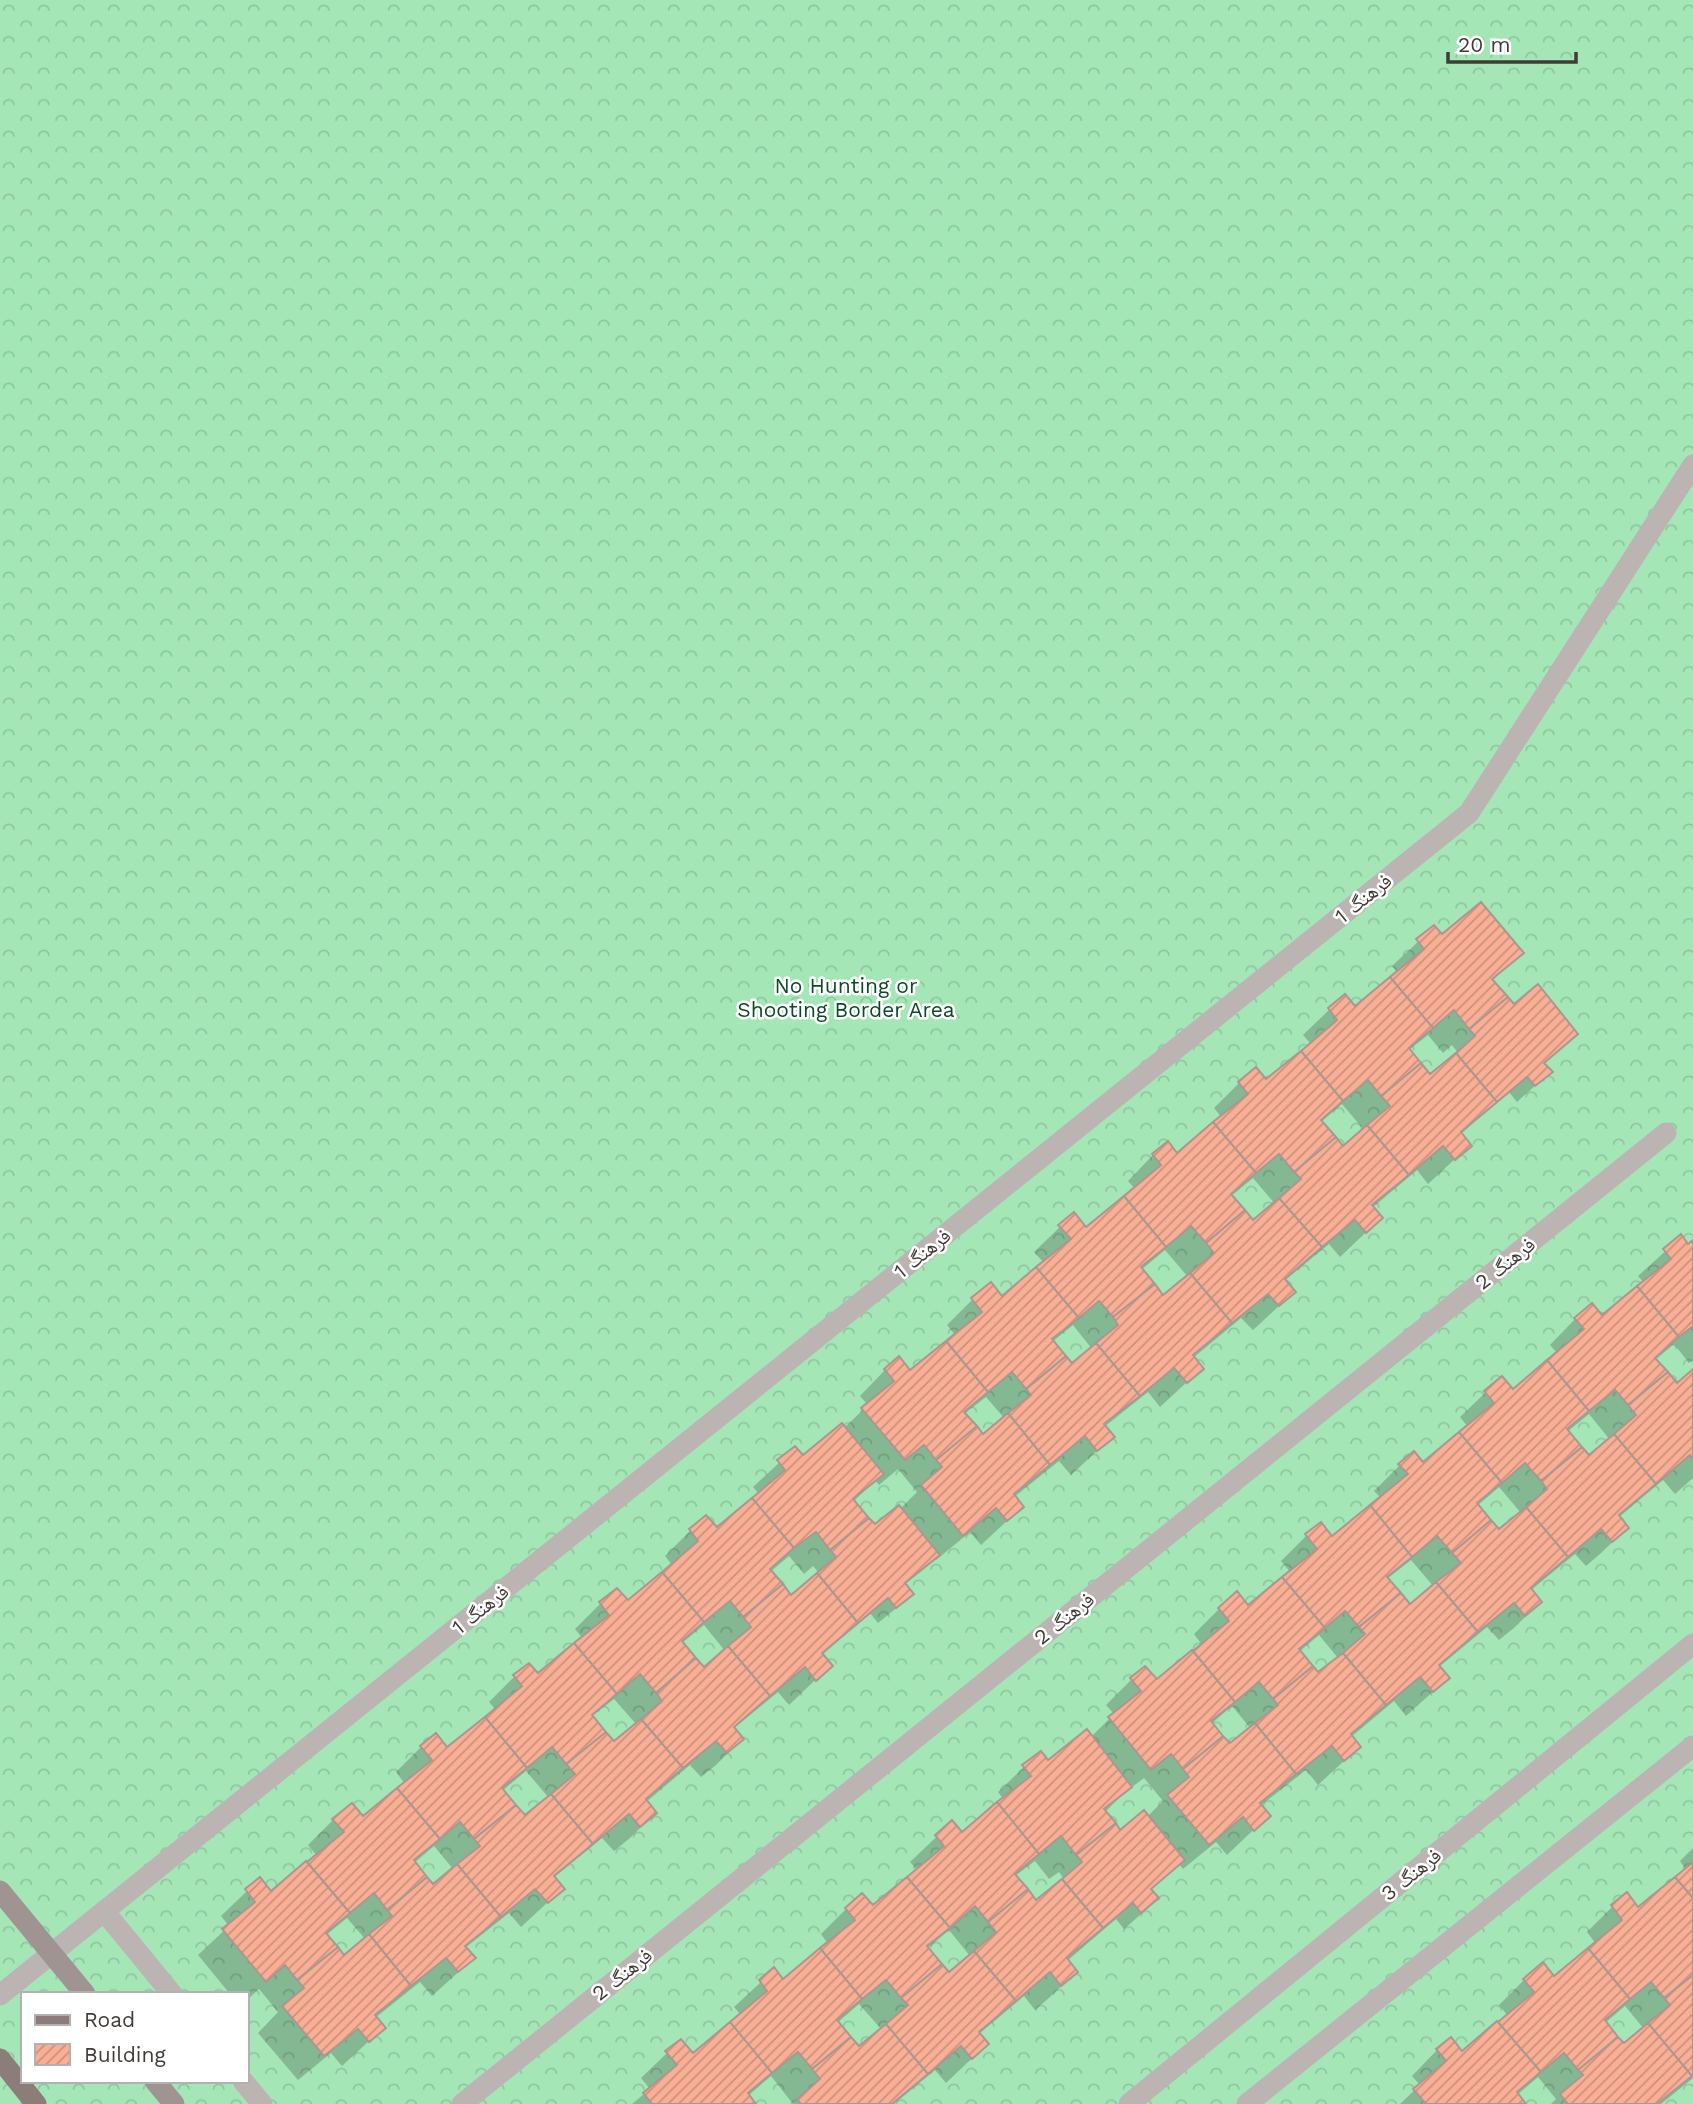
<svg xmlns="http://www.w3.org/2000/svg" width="1693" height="2104" font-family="'Work Sans','Noto Naskh Arabic',sans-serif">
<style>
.forest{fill:url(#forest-crowns);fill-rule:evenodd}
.shadow{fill:#0003;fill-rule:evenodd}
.building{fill:url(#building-hatch);stroke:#a99892;stroke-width:2}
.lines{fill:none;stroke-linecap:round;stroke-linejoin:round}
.street{stroke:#bcb4b3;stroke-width:21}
.secondary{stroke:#a09493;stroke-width:21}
.primary{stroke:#8c7d7b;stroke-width:21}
.labels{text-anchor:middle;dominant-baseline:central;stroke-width:5;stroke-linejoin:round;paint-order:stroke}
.street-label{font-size:21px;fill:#413b38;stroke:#fff}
.park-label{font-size:21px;fill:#0a4b26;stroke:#fff}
</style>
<defs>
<pattern id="forest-crowns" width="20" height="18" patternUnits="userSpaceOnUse" patternTransform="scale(1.75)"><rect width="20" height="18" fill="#a5e6b7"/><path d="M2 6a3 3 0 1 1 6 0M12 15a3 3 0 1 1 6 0" fill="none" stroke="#8fc69e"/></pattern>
<pattern id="building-hatch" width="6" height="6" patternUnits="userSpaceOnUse" patternTransform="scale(1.75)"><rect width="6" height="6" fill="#f9af95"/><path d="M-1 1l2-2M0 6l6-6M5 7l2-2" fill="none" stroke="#cb907b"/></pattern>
</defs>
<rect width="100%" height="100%" fill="#fdf3ee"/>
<path class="forest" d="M0,0H1693V2104H0ZM23,1994H247V2081H23Z"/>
<path class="shadow" d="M1434,927L1442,937L1521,953L1492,981L1514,1007L1576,1034L1543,1064L1550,1072L1517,1102L1509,1092L1477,1119L1460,1135L1469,1146L1428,1184L1417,1170L1372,1208L1381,1218L1340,1257L1329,1244L1284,1281L1294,1292L1253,1330L1241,1318L1193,1358L1201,1369L1160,1407L1148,1392L1104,1427L1112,1437L1071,1475L1059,1461L1014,1497L1022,1507L981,1545L970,1532L936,1560L935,1558L904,1585L911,1593L894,1610L878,1623L870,1613L821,1656L830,1666L789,1705L778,1692L733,1729L742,1739L716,1765L701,1777L690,1765L646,1802L655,1813L630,1838L614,1851L602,1838L553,1878L562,1889L521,1927L509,1913L465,1948L474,1958L432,1996L420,1982L375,2018L383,2028L342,2066L331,2053L298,2080L258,2033L278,2012L259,1989L247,2000V1994H230L198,1955L229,1926L221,1916L247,1891L271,1893L317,1856L308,1845L333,1820L362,1818L405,1784L396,1772L421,1747L447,1749L496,1710L489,1702L515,1676H538L583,1639L575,1629L601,1603L627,1602L672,1565L665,1556L690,1531L716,1529L759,1494L753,1487L795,1448L803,1457L844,1428L868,1405L860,1396L885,1370L910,1372L955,1335L947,1325L972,1300L990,1285L1001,1298L1044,1263L1034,1252L1060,1227L1086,1229L1135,1189L1128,1181L1153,1155L1167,1144L1177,1155L1222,1118L1214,1108L1239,1083L1266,1082L1311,1044L1303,1035L1329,1010L1345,997L1355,1009L1398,973L1392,966ZM1428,1035L1443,1053L1452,1045L1458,1053L1430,1076L1409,1050ZM1342,1104L1364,1130L1343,1148L1320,1123ZM1253,1178L1275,1204L1252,1223L1230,1197ZM1165,1250L1188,1277L1163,1297L1141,1270ZM1073,1325L1092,1349L1072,1366L1052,1342ZM986,1397L1005,1419L983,1437L964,1414ZM898,1469L917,1492L900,1509L875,1527L853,1502L875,1480L879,1485ZM789,1556L804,1574L813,1566L819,1573L791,1597L770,1572ZM704,1625L725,1651L704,1669L682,1643ZM614,1699L636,1724L614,1744L591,1717ZM526,1771L549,1798L525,1818L502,1791ZM434,1846L453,1869L433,1886L414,1863ZM347,1918L366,1940L344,1958L326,1935Z
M1681,1237L1688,1246L1693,1242V1360L1689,1363L1674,1344L1655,1360L1676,1385L1693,1371V1478L1675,1494L1663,1480L1618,1518L1627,1528L1601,1553L1586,1566L1575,1554L1531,1590L1540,1602L1515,1627L1499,1640L1487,1627L1439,1667L1448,1678L1406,1716L1394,1701L1351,1737L1359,1747L1318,1785L1306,1770L1260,1806L1268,1816L1227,1855L1216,1842L1183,1869L1179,1864L1150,1890L1157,1898L1140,1915L1124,1929L1116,1919L1067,1961L1076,1972L1050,1997L1035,2010L1024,1996L979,2034L987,2044L946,2083L935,2070L894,2104H793L771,2076L748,2096L754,2104H632L650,2089L641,2078L667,2053L693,2055L741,2015L734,2007L774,1970L783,1981L828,1944L821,1934L846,1909L873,1908L917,1870L910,1862L951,1823L962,1835L1004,1800L998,1792L1024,1767L1048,1762L1091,1737L1114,1714L1106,1705L1132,1679L1156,1682L1202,1645L1194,1634L1219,1609L1248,1607L1291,1573L1281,1561L1306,1536L1321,1524L1332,1538L1381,1498L1374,1491L1400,1465L1423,1464L1468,1427L1460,1417L1486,1392L1512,1391L1558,1354L1550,1345L1575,1319L1601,1318L1644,1283L1638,1276ZM1589,1414L1610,1440L1589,1458L1567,1432ZM1499,1487L1521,1513L1499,1532L1477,1506ZM1411,1560L1434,1587L1410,1607L1387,1579ZM1319,1635L1338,1658L1318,1675L1299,1652ZM1232,1706L1251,1729L1230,1746L1211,1724ZM1144,1778L1163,1801L1147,1817L1120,1833L1105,1812L1124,1793ZM1035,1861L1049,1879L1059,1872L1064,1879L1036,1902L1015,1876ZM949,1930L970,1956L949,1974L927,1949ZM859,2004L882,2030L859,2049L837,2023Z
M1693,1848V2078L1661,2104H1551L1556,2099L1538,2077L1517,2095L1524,2104H1400L1420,2085L1412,2076L1437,2050L1462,2053L1508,2016L1499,2005L1524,1980L1554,1978L1596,1944L1587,1932L1612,1907L1626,1895L1638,1909L1686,1870L1680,1861ZM1625,2006L1644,2029L1623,2046L1605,2023Z"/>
<path class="building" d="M1481,902L1524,953L1492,979L1508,997L1469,1029L1454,1010L1433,1028L1390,977L1424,949L1416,939L1434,925L1442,934Z
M1390,977L1433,1028L1409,1048L1421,1063L1381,1096L1368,1080L1343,1101L1301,1051L1337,1020L1328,1008L1345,994L1355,1006Z
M1538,984L1578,1034L1544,1063L1553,1072L1535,1086L1527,1077L1497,1102L1456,1053L1475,1036L1469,1029L1508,997L1514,1004Z
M1301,1051L1343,1101L1321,1120L1336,1137L1294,1172L1279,1154L1256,1173L1213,1122L1248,1094L1238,1082L1256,1067L1266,1079Z
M1456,1053L1497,1102L1461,1132L1472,1146L1455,1160L1443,1146L1409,1175L1367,1125L1390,1106L1381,1096L1421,1063L1430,1074Z
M1213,1122L1256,1173L1231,1194L1245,1210L1206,1243L1191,1226L1166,1247L1124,1196L1161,1165L1152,1154L1168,1141L1177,1153Z
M1367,1125L1409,1175L1372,1205L1383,1218L1366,1233L1355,1220L1322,1247L1279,1198L1301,1179L1294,1172L1336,1137L1343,1146Z
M1124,1196L1166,1247L1141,1267L1155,1284L1113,1317L1099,1301L1079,1318L1036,1267L1071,1239L1058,1225L1074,1212L1086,1227Z
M1279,1198L1322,1247L1285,1279L1296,1292L1279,1306L1268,1294L1232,1323L1190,1273L1214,1253L1206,1243L1245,1210L1253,1220Z
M1681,1234L1688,1244L1693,1240V1326L1679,1337L1637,1286L1671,1259L1663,1249Z
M1036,1267L1079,1318L1052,1339L1066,1356L1026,1389L1012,1372L988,1392L946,1341L982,1312L971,1298L991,1282L1002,1296Z
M1190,1273L1232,1323L1193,1355L1204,1369L1187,1383L1174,1368L1140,1396L1096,1343L1118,1325L1113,1317L1155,1284L1163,1295Z
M1637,1286L1679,1337L1655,1358L1668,1372L1628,1405L1615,1390L1589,1411L1547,1360L1584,1329L1574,1318L1592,1303L1602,1315Z
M946,1341L988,1392L964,1412L977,1426L936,1460L924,1445L905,1460L861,1408L894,1381L884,1369L899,1356L910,1370Z
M1096,1343L1140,1396L1104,1424L1115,1437L1097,1451L1085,1436L1050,1465L1008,1413L1031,1395L1026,1389L1066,1356L1072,1363Z
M1547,1360L1589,1411L1567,1429L1582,1447L1541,1481L1525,1463L1502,1483L1459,1432L1494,1403L1484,1391L1502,1376L1513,1389Z
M1693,1369V1460L1690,1455L1656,1484L1614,1434L1636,1415L1628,1405L1668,1372L1677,1383Z
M1008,1413L1050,1465L1014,1494L1024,1507L1007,1521L996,1508L963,1536L921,1485L942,1467L936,1460L977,1426L983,1434Z
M842,1423L884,1474L853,1499L869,1518L830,1550L816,1532L794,1548L752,1498L785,1470L777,1460L795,1446L803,1455Z
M1459,1432L1502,1483L1477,1503L1491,1520L1452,1553L1437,1536L1412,1557L1370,1505L1408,1474L1398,1464L1414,1451L1423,1462Z
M1614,1434L1656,1484L1619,1515L1629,1528L1612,1542L1601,1529L1568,1557L1526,1507L1547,1489L1541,1481L1582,1447L1589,1455Z
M752,1498L794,1548L770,1569L783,1584L743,1617L730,1601L704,1622L662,1572L698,1541L689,1529L706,1515L717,1527Z
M899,1505L940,1555L905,1583L914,1594L896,1608L888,1598L858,1623L817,1573L836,1557L830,1550L869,1518L875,1524Z
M1370,1505L1412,1557L1387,1577L1401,1593L1359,1627L1345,1611L1325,1628L1282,1577L1317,1549L1305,1534L1321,1522L1332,1536Z
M1526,1507L1568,1557L1531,1588L1542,1602L1525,1616L1514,1603L1478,1632L1436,1582L1461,1563L1452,1553L1491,1520L1499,1529Z
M662,1572L704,1622L682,1641L696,1658L656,1693L640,1674L617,1694L574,1643L609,1615L599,1602L617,1588L628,1600Z
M817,1573L858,1623L822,1653L833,1666L816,1681L805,1667L770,1696L728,1646L751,1627L743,1617L783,1584L791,1595Z
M1282,1577L1325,1628L1299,1649L1313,1666L1273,1699L1259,1682L1235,1702L1193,1651L1229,1621L1218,1608L1237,1591L1248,1605Z
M1436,1582L1478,1632L1439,1665L1450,1678L1433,1692L1420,1677L1386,1705L1343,1653L1365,1634L1359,1627L1401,1593L1410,1604Z
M574,1643L617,1694L592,1715L606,1732L566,1764L552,1747L527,1768L485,1717L522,1686L513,1675L529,1663L538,1673Z
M728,1646L770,1696L734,1727L744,1739L727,1753L716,1741L683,1768L641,1719L662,1701L656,1693L696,1658L704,1667Z
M1192,1650L1235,1702L1211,1721L1223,1736L1183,1769L1171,1754L1151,1770L1108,1717L1141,1691L1130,1678L1145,1666L1157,1679Z
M1343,1653L1386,1705L1351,1734L1361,1747L1344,1761L1332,1746L1296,1774L1255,1723L1278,1705L1273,1699L1313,1666L1318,1672Z
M485,1717L527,1768L502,1788L516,1805L474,1839L460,1822L440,1839L397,1788L432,1760L420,1746L436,1733L447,1747Z
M641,1719L683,1768L646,1799L657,1813L640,1827L629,1814L593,1844L551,1794L575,1774L566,1764L606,1732L614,1741Z
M1255,1723L1296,1774L1260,1803L1271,1816L1254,1831L1243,1817L1209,1845L1167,1795L1189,1777L1183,1769L1223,1736L1230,1743Z
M1087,1729L1132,1787L1104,1809L1116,1823L1076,1855L1061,1836L1039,1854L997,1802L1031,1776L1022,1765L1041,1751L1048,1760Z
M397,1788L440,1839L414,1860L427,1877L387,1910L374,1893L350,1913L307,1862L344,1832L332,1819L352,1803L363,1816Z
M551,1794L593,1844L554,1876L565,1889L548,1903L535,1889L501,1917L457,1864L480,1846L474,1839L516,1805L525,1815Z
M997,1802L1039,1854L1015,1874L1028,1889L988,1922L975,1906L950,1928L907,1877L944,1846L935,1835L952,1820L962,1832Z
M1144,1810L1185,1860L1151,1889L1159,1898L1141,1913L1133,1903L1103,1928L1062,1879L1082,1862L1076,1855L1116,1823L1120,1830Z
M306,1861L350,1913L326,1933L338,1947L297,1980L285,1965L266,1982L222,1929L255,1902L245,1889L260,1877L271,1891Z
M1693,1862V1898L1675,1877Z
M457,1864L501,1917L465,1946L476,1958L458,1972L446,1958L411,1986L369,1934L392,1916L387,1910L427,1877L433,1884Z
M907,1877L950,1928L927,1946L942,1964L901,1998L886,1980L862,1999L820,1948L855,1920L845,1908L862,1893L873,1905Z
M1675,1877L1693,1898V1975L1664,1998L1651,1982L1630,1999L1588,1948L1622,1920L1611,1905L1627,1892L1638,1907Z
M1062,1879L1103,1928L1067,1958L1078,1972L1061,1986L1050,1972L1016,2001L974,1951L996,1932L988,1922L1028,1889L1036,1900Z
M369,1934L411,1986L375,2015L386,2028L369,2042L358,2029L324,2056L282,2006L304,1988L297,1980L338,1947L344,1955Z
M820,1948L862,1999L837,2020L851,2037L812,2069L798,2052L772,2073L730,2022L767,1991L759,1980L774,1967L783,1979Z
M1588,1948L1630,1999L1605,2020L1618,2037L1578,2070L1564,2053L1541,2072L1498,2022L1534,1992L1523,1979L1543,1962L1554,1976Z
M974,1951L1016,2001L979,2032L989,2044L972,2059L961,2046L928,2074L886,2024L908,2005L901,1998L942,1964L949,1972Z
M1693,1975V2075L1692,2076L1648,2023L1670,2005L1664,1998Z
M1497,2021L1541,2072L1517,2092L1526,2104H1426L1413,2089L1446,2061L1436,2049L1451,2037L1462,2051Z
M730,2022L772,2073L748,2093L756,2104H652L643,2093L677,2065L665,2051L681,2039L693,2053Z
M1648,2023L1692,2076L1657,2104H1568L1560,2094L1583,2075L1578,2070L1618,2037L1624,2043Z
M886,2024L928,2074L892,2104H801L797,2099L820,2079L812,2069L851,2037L859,2046Z"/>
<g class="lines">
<path class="street" d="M104,1911L172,1994
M0,1995L1469,813L1693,465
M243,2081L262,2104
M462,2104L1666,1133
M1129,2104L1693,1644
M1247,2104L1693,1746"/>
<path class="secondary" d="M0,1891L85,1994
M155,2081L174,2104"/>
<path class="primary" d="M0,2059L36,2104"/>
</g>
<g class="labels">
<g class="street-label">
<text transform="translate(1363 898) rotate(-39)">فرهنگ 1</text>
<text transform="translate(922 1253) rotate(-39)">فرهنگ 1</text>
<text transform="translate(1505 1263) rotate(-39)">فرهنگ 2</text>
<text transform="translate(480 1609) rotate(-39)">فرهنگ 1</text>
<text transform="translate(1064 1618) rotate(-39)">فرهنگ 2</text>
<text transform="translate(1411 1874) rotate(-39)">فرهنگ 3</text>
<text transform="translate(622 1974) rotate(-39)">فرهنگ 2</text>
</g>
<g class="park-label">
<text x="846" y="985">No Hunting or<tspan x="846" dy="24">Shooting Border Area</tspan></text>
</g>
</g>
<rect x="21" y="1992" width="228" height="91" fill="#ffffff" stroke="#b3b1af" stroke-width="2"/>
<rect x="35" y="2015" width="35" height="10" fill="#8c7d7b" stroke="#b3b1af" stroke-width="2"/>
<text x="84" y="2027" font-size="21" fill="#413b38">Road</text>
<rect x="35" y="2044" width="35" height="21" fill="url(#building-hatch)" stroke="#b3b1af" stroke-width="2"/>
<text x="84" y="2062" font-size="21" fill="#413b38">Building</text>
<path d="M1448 52v10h128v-10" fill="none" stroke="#413b38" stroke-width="3.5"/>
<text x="1458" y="52" font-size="21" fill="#413b38" stroke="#ffffff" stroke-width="5" paint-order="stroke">20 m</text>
</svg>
